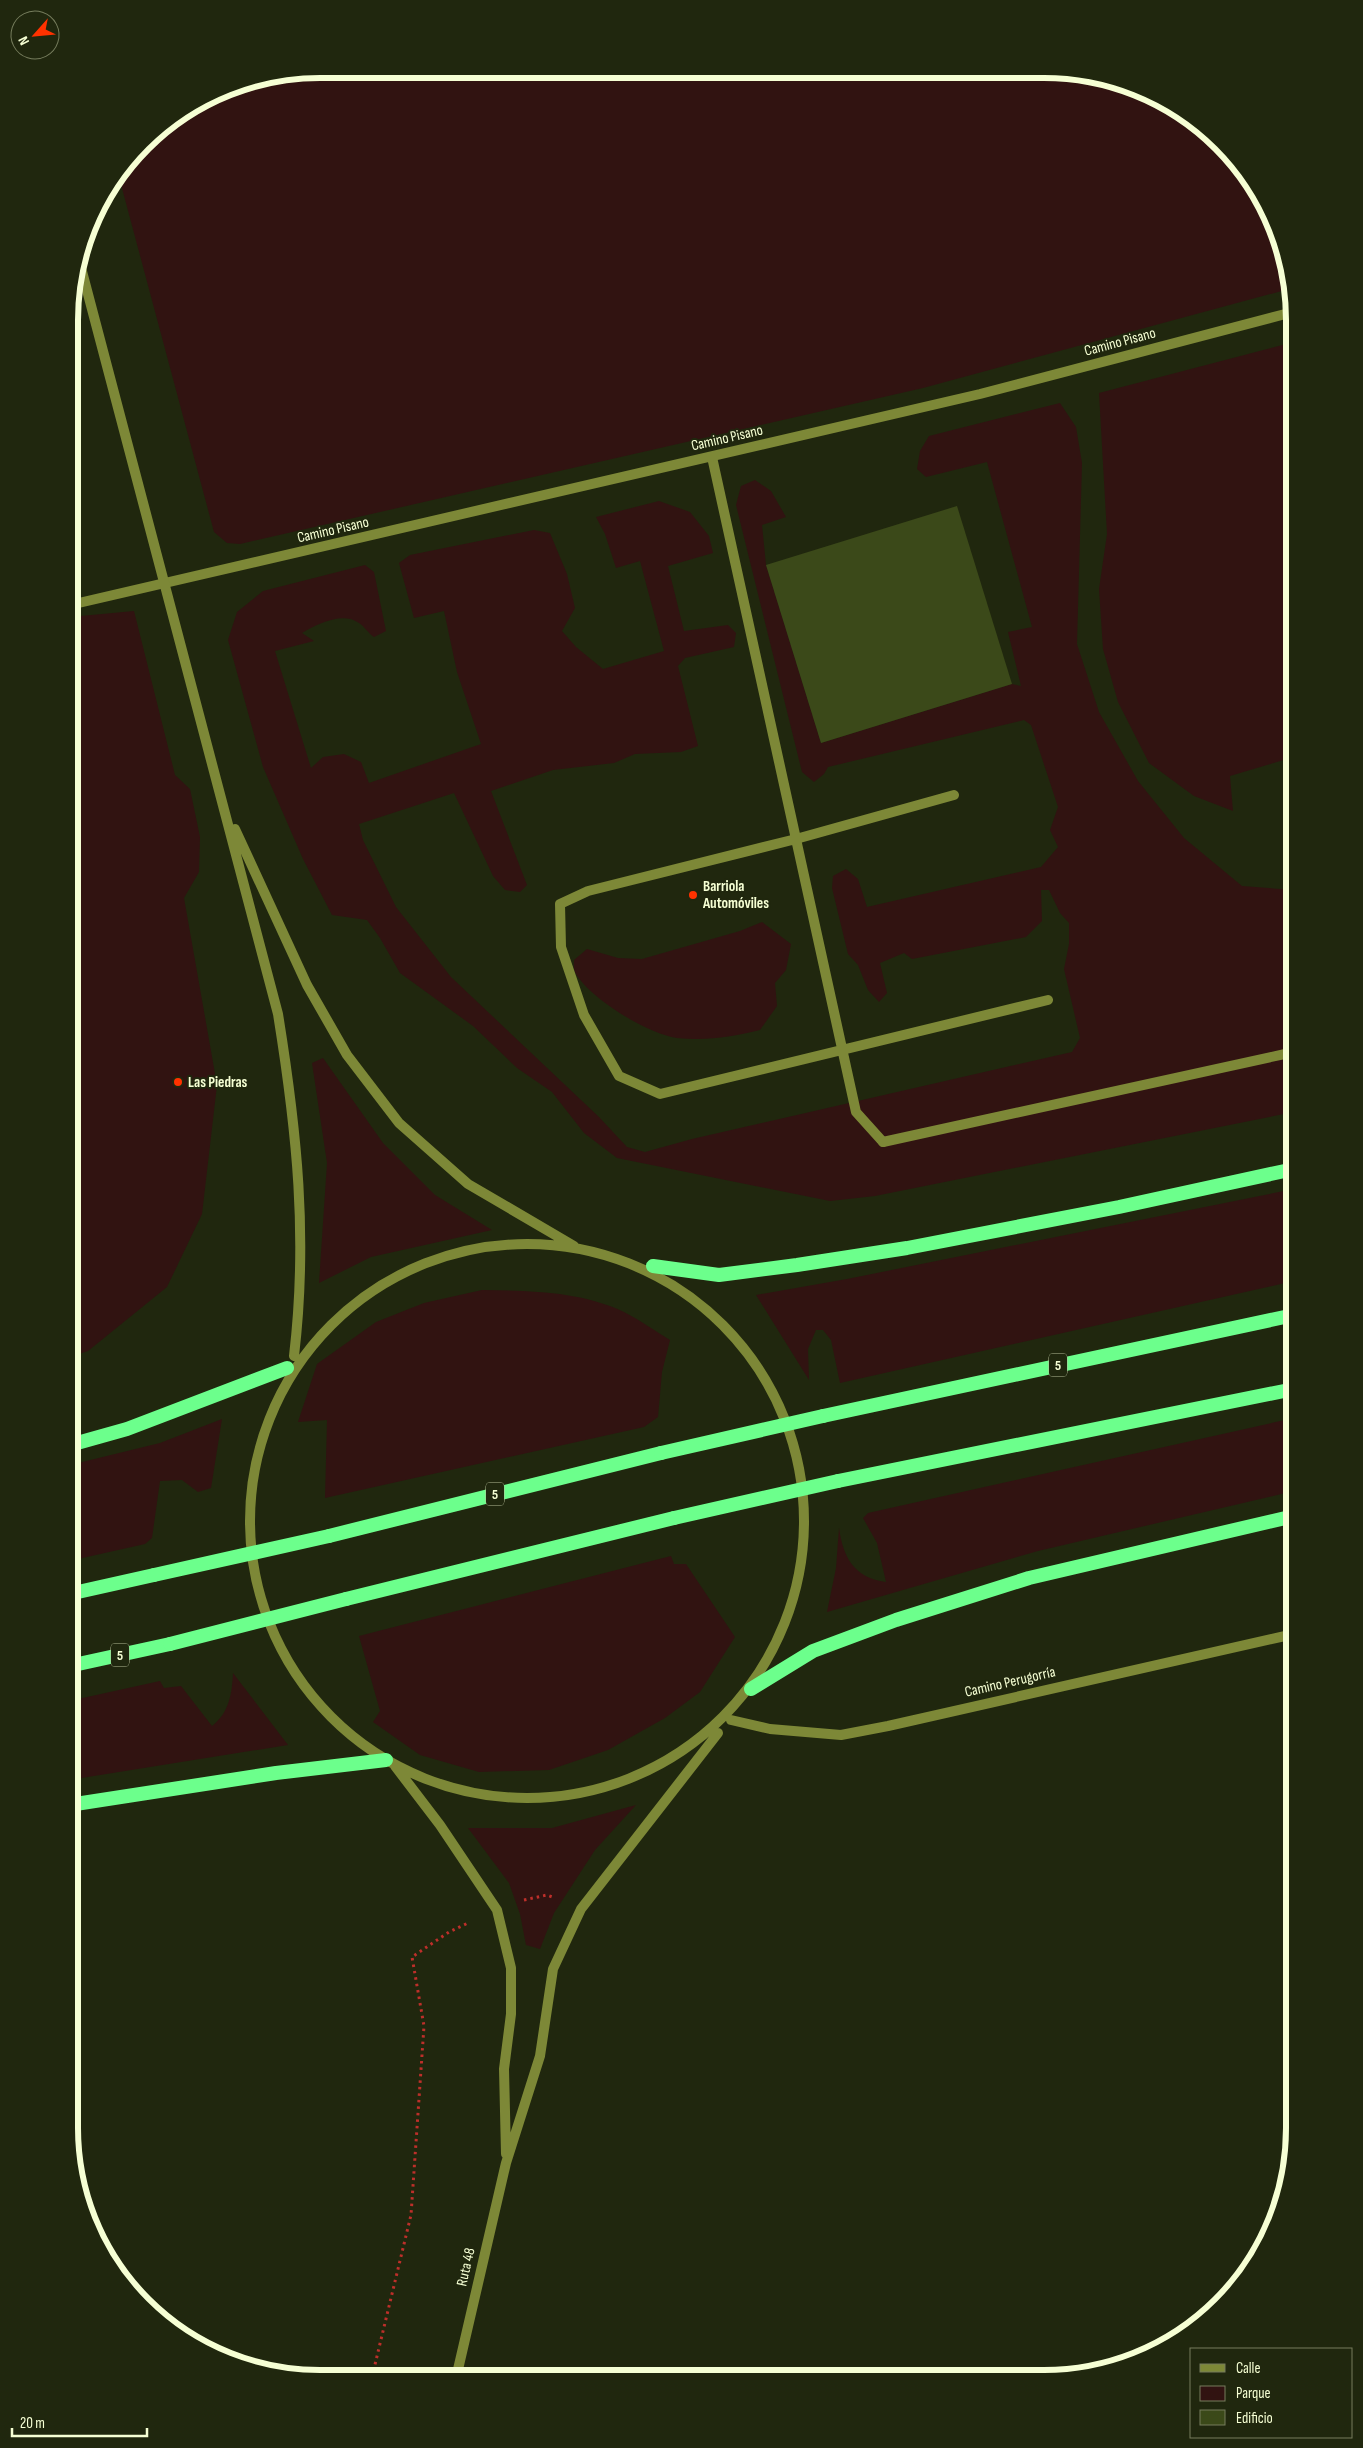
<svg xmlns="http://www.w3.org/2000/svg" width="1363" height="2448" font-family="'Sofia Sans Condensed',sans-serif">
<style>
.green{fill:#311311}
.building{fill:#3b4919}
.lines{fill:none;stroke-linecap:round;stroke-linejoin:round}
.path{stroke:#bd2f2a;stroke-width:3;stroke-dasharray:2.5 4;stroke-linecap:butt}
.service{stroke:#7d8837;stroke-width:10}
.minor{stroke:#7d8837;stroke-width:10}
.tertiary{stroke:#7d8837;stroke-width:10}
.trunk{stroke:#6cff8c;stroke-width:14}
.trunk-bridge{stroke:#6cff8c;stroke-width:14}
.poi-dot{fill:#ff3200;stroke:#20270e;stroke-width:2}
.labels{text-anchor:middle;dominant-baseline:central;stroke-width:4;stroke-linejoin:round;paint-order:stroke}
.shield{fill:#20270e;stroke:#b6be99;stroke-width:1}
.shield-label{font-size:14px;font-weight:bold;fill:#f6ffd4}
.street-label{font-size:15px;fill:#f6ffd4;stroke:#20270e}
.poi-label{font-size:15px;font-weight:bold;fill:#f6ffd4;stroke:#20270e;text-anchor:start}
.rim{fill:none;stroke:#f6ffd4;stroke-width:6}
</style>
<rect width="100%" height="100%" fill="#20270e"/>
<path class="green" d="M319,69L1092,74L1154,94L1209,131L1252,180L1281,238L1289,289L923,388L240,544L227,543L214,532L119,177L154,131L224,88Z
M1294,342V777L1287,759L1230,776L1233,811L1194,796L1149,763L1118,702L1103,649L1099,589L1107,534L1099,393Z
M1060,403L1076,427L1082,463L1077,644L1099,712L1138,781L1184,838L1242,886L1294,890V1112L875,1196L830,1201L617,1158L584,1133L552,1092L517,1068L473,1026L400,973L380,938L367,920L332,915L303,859L263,767L228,640L237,612L263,591L365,565L374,572L386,631L374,637C368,633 365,627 359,623C343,611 317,624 302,633L314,641L275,651L311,768L323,757L344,754L361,762L369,783L481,744L457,672L444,611L414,618L399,563L410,555L534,530L550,533L567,574L575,608L562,631L576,647L603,669L664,651L640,561L616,568L605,534L596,517L659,501L690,512L709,536L713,553L668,566L684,631L728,625L736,633L734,647L685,658L678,666L698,746L681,752L635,754L614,763L553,770L491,791L527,885L520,892L505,890L493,876L454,793L359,824L363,840L396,907L451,977L599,1117L627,1147L645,1152L692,1139L1072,1052L1080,1038L1064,969L1069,944V923L1060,913L1049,890H1041L1042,921L1026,937L912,959L904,953L880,963L887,993L879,1002L868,990L858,965L848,954L832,888L833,876L846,869L858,879L867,907L1041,867L1058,847L1050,830L1058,807L1031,725L1024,720L828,767L824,774L814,782L802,772L736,505L741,486L755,480L771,491L786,517L762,525L766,565L821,743L1012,684L1021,686L1008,632L1032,627L987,462L926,477L917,469L920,451L929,436Z
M134,611L175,775L190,789L200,837L199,872L184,898L217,1085L202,1214L167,1287L88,1351L70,1357V805L81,802L70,761V617Z
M762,922L791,944L786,970L775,983L777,1006L760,1030C730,1037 709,1041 677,1038C648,1034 591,999 576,974C573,970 574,964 574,960L587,949L618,958L642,959L740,931Z
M323,1058L383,1143L435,1195L492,1230L371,1257L319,1283L327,1163L312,1063Z
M1294,1189V1281L840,1383L831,1340L823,1330H816L808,1349L809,1380L756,1295L847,1279Z
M482,1290C531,1291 579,1291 624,1312C640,1320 655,1331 670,1340L662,1372L658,1417L644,1427L325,1498L327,1420L298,1422L317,1364L376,1322L424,1303Z
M1294,1418V1491L1038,1551L827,1612L836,1568L839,1528C843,1557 854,1578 886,1582L877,1543L863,1518L868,1513Z
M222,1419L211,1488L198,1492L182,1480L160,1481L152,1538L145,1544L69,1561L70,1465L160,1443Z
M671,1556L674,1564H686L735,1637L700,1692L665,1718L608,1750L549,1770L479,1772L420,1755L373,1722L380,1711L359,1636Z
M233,1673L288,1745L69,1780V1701L160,1681L164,1688L181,1686L212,1726C229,1713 232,1694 233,1673Z
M636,1805L595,1850L554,1913L540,1949L526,1945L520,1914L509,1883L468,1828H552Z"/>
<path class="building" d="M957,506L1012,684L821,743L766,565Z"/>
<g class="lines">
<path class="path" d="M524,1900L547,1895L555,1898
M372,2377L411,2215L424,2026L412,1957L449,1932L470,1922"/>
<path class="service" d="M712,457L856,1112L883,1142
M954,795L796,839L588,891L560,904L561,947L584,1015L619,1076L660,1094L1048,1000"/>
<path class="minor" d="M70,605L980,394L1293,312
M883,1142L1294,1052"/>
<path class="tertiary" d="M79,260L278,1014C297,1132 308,1237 294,1356
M235,829L307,985L347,1055L399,1123L468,1184L574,1246
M250 1521a277 277 0 1 1 554 0a277 277 0 1 1-554 0Z
M731,1720L770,1729L841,1735L888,1726L1294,1634
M395,1766L440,1825L497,1910L511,1968V2014L504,2069L506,2154
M456,2378L506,2163L540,2056L553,1969L581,1909L718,1733"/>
<path class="trunk" d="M653,1266L719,1275L797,1265L907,1248L1119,1207L1294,1169
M823,1416L1294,1315
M70,1445L127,1429L287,1368
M838,1481L1294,1389
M329,1536L661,1453
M69,1594L154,1575
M346,1599L674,1518
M69,1666L170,1644
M751,1689L813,1651L896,1620L1029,1578L1294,1516
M69,1805L276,1773L386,1760"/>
<path class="trunk-bridge" d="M661,1453L823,1416
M674,1518L838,1481
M154,1575L329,1536
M170,1644L346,1599"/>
</g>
<g class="poi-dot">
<circle cx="693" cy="895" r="5"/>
<circle cx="178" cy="1082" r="5"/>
</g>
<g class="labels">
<g class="shield">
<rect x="1049" y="1353.5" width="18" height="23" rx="4"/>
<rect x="486" y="1482.5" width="18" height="23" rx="4"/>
<rect x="111" y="1643.5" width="18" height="23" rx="4"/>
</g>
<g class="shield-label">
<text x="1058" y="1365">5</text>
<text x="495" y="1494">5</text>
<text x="120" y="1655">5</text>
</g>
<g class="street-label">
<text transform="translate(1120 342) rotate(-15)">Camino Pisano</text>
<text transform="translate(727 438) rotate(-13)">Camino Pisano</text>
<text transform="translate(333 530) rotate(-13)">Camino Pisano</text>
<text transform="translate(1010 1682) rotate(-13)">Camino Perugorría</text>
<text transform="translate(466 2267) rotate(-77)">Ruta 48</text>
</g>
<g class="poi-label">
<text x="703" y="886">Barriola<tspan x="703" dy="17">Automóviles</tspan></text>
<text x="188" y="1082">Las Piedras</text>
</g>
</g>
<path d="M0 0H1363V2448H0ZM320 78H1044A242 242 0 0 1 1286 320V2128A242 242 0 0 1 1044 2370H320A242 242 0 0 1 78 2128V320A242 242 0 0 1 320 78Z" fill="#20270e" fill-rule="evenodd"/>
<path class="rim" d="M320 78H1044A242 242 0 0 1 1286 320V2128A242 242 0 0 1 1044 2370H320A242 242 0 0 1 78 2128V320A242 242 0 0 1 320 78Z"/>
<rect x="1190" y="2348" width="162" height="90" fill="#20270e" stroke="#767d5d"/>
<rect x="1200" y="2364" width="25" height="8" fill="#7d8837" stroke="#767d5d"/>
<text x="1236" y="2373" font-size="15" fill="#f6ffd4">Calle</text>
<rect x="1200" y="2386" width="25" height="15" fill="#311311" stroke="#767d5d"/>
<text x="1236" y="2398" font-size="15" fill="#f6ffd4">Parque</text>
<rect x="1200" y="2410" width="25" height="15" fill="#3b4919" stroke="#767d5d"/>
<text x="1236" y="2423" font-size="15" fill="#f6ffd4">Edificio</text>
<g transform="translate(35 35) rotate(243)"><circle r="24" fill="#20270e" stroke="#767d5d"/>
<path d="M0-4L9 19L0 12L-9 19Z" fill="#ff3200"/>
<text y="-8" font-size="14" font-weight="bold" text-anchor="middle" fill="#f6ffd4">N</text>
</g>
<path d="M12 2428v8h135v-8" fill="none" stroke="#f6ffd4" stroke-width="2.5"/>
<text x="20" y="2428" font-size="15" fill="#f6ffd4" stroke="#20270e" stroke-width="4" paint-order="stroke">20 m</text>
</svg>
